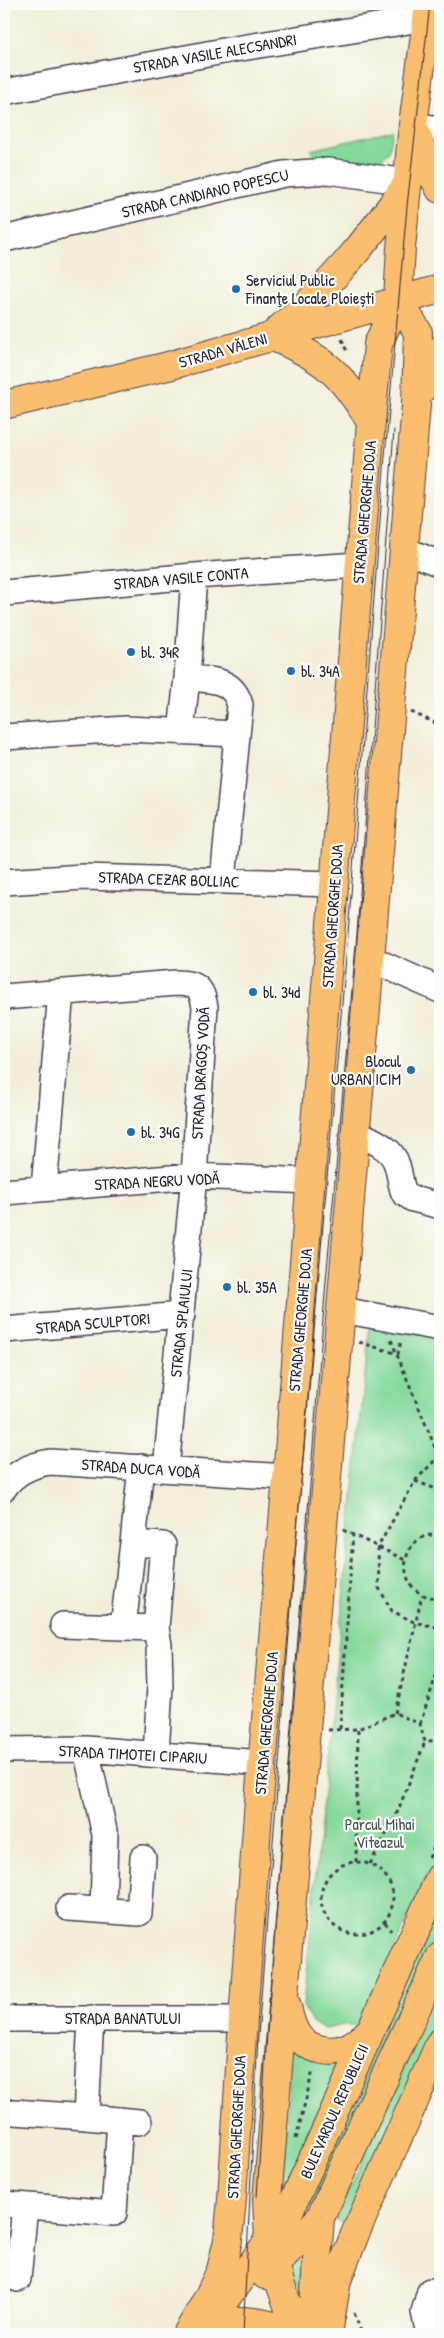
<svg xmlns="http://www.w3.org/2000/svg" width="444" height="2338" font-family="'Patrick Hand',sans-serif">
<style>
.green{fill:#85d99b;stroke:#547e6b}
.lines{fill:none;stroke-linecap:round;stroke-linejoin:round}
.minor-casing{stroke:#414153;stroke-width:28}
.major-casing{stroke:#414153;stroke-width:30}
.path{stroke:#414153;stroke-width:3;stroke-dasharray:4 4;stroke-linecap:butt}
.minor{stroke:#fff;stroke-width:25}
.major{stroke:#fbbe6e;stroke-width:28}
.tram{stroke:#22223b;stroke-width:1}
.poi-dot{fill:#1f6fb2;stroke:#fdfcf7;stroke-width:2}
.labels{text-anchor:middle;dominant-baseline:central;stroke-width:4.5;stroke-linejoin:round;paint-order:stroke}
.street-label{font-size:16px;fill:#22223b;stroke:#fdfcf7}
.poi-label{font-size:16px;fill:#22223b;stroke:#fdfcf7;text-anchor:start}
.park-label{font-size:16px;fill:#405958;stroke:#fdfcf7}
</style>
<rect width="100%" height="100%" fill="#fdfcf7"/>
<filter id="ink" filterUnits="userSpaceOnUse"><feTurbulence type="fractalNoise" baseFrequency=".02" numOctaves="2"/><feDisplacementMap in="SourceGraphic" scale="10" xChannelSelector="R" yChannelSelector="G"/><feConvolveMatrix kernelMatrix="1 2 1 2 8 2 1 2 1" color-interpolation-filters="sRGB"/></filter>
<filter id="wash" filterUnits="userSpaceOnUse"><feTurbulence type="fractalNoise" baseFrequency=".0096" numOctaves="4" result="noise"/><feDisplacementMap in="SourceGraphic" scale="20" xChannelSelector="R" yChannelSelector="G"/><feGaussianBlur stdDeviation="1.12" result="paint"/><feColorMatrix in="noise" values="0 0 0 0 0 0 0 0 0 0 0 0 0 0 0 0 0 1.4 0 .05"/><feComposite in="paint" operator="in"/></filter>
<g filter="url(#wash)">
<rect width="100%" height="100%" fill="#f2eed9"/>
<path class="green" d="M393,131L389,152L377,163L362,164L316,157L310,150Z
M370,1323L440,1336V1845L361,2025H342L326,2029L312,2023L303,2006Z
M440,1904V1936L316,2208L305,2203Z
M440,1985V2019L344,2224L336,2220Z
M291,2049L341,2064L281,2213Z
M306,2238L303,2300L297,2301L289,2266Z"/>
</g>
<g filter="url(#ink)">
<g class="lines">
<g class="minor-casing">
<path id="minor" d="M4,92L229,50L427,18
M413,125L440,129
M4,239L284,174L328,171L408,182
M405,550L440,564
M194,576L187,678C210,680 233,678 240,705L223,880
M4,593L194,576L359,565
M181,732L187,678
M4,737L126,729L237,734
M4,882L84,877L334,884
M371,959L440,990
M4,997L176,983C197,984 201,986 205,1007L194,1176L166,1469
M356,1132C371,1140 392,1147 397,1165C400,1174 400,1183 404,1193L413,1199L440,1206
M44,1188L61,992
M4,1192L194,1176L311,1181
M342,1310L440,1328
M4,1330L182,1315
M141,1467L133,1543L163,1545L156,1628L159,1645L160,1686L156,1754
M4,1488C15,1472 31,1465 50,1462L287,1477
M133,1543L123,1627L156,1628
M63,1625L123,1627
M86,1749L105,1835L103,1910
M4,1750L86,1749L262,1763
M69,1908L139,1913L143,1858
M91,2018L86,2117L139,2122
M4,2019H243
M14,2112L86,2117
M4,2204L114,2213L120,2120
M18,2279L25,2206
M429,2334L424,2312L430,2291"/>
</g>
<g class="major-casing">
<path id="major" d="M416,133L428,166L440,189
M278,330C329,288 370,237 408,183
M271,336C325,358 341,373 371,422
M422,389L440,350
M4,405L168,366L440,289
M287,2006C289,2017 292,2030 300,2039C313,2051 336,2055 352,2045C359,2041 365,2035 371,2030
M265,2275L320,2218L440,1957
M213,2315L280,2226L291,2207L440,1877
M198,2333C225,2313 267,2321 295,2334
M187,2334L208,2298L221,2270L228,2240L232,2199L243,2019L258,1813L287,1477L371,422L378,344L398,300L401,248L413,125L429,4
M298,2334L281,2286L269,2240L267,2200L416,405L418,332L398,300
M312,2334L320,2218
M328,2334L337,2280L355,2234L440,2043"/>
</g>
<path class="path" d="M342,339L347,352
M411,712L440,725
M391,1340L439,1457
M359,1342L398,1354L401,1341
M440,1455L415,1481L378,1547L379,1588L392,1611L414,1622L440,1628
M415,1481L436,1489L440,1488
M343,1530L405,1560
M440,1535C396,1530 392,1599 440,1598
M395,1713L422,1595
M420,1724L440,1664
M340,1729L353,1533
M328,1730L358,1729L395,1713L420,1724L425,1742L440,1739
M429,1858L440,1833
M356,1862L358,1729
M321 1898a36 36 0 1 1 72 0a36 36 0 1 1-72 0Z
M370,1864L395,1818L425,1742
M385,1922L391,1931
M296,2139L313,2070
M354,2313L362,2334"/>
<use href="#minor" class="minor"/>
<use href="#major" class="major"/>
<path class="tram" d="M257,2197L267,2032L326,1281L357,934L394,430
M243,2334L258,2036L297,1530L348,933L385,456L407,206L430,4"/>
</g>
</g>
<g class="poi-dot">
<circle cx="236" cy="289" r="5"/>
<circle cx="131" cy="652" r="5"/>
<circle cx="291" cy="671" r="5"/>
<circle cx="253" cy="992" r="5"/>
<circle cx="411" cy="1070" r="5"/>
<circle cx="131" cy="1132" r="5"/>
<circle cx="227" cy="1287" r="5"/>
</g>
<g class="labels">
<g class="street-label">
<text transform="translate(215 53) rotate(-10)">STRADA VASILE ALECSANDRI</text>
<text transform="translate(205 193) rotate(-13)">STRADA CANDIANO POPESCU</text>
<text transform="translate(223 350) rotate(-16)">STRADA VĂLENI</text>
<text transform="translate(364 512) rotate(-85)">STRADA GHEORGHE DOJA</text>
<text transform="translate(181 578) rotate(-5)">STRADA VASILE CONTA</text>
<text transform="translate(169 879) rotate(2)">STRADA CEZAR BOLLIAC</text>
<text transform="translate(332 916) rotate(-86)">STRADA GHEORGHE DOJA</text>
<text transform="translate(200 1073) rotate(-87)">STRADA DRAGOȘ VODĂ</text>
<text transform="translate(157 1181) rotate(-3)">STRADA NEGRU VODĂ</text>
<text transform="translate(300 1320) rotate(-85)">STRADA GHEORGHE DOJA</text>
<text transform="translate(93 1323) rotate(-5)">STRADA SCULPTORI</text>
<text transform="translate(181 1323) rotate(-84)">STRADA SPLAIULUI</text>
<text transform="translate(141 1468) rotate(4)">STRADA DUCA VODĂ</text>
<text transform="translate(266 1723) rotate(-85)">STRADA GHEORGHE DOJA</text>
<text transform="translate(133 1754) rotate(3)">STRADA TIMOTEI CIPARIU</text>
<text x="123" y="2018">STRADA BANATULUI</text>
<text transform="translate(334 2111) rotate(-66)">BULEVARDUL REPUBLICII</text>
<text transform="translate(236 2127) rotate(-87)">STRADA GHEORGHE DOJA</text>
</g>
<g class="poi-label">
<text x="246" y="280">Serviciul Public<tspan x="246" dy="18">Finanţe Locale Ploiești</tspan></text>
<text x="141" y="652">bl. 34R</text>
<text x="301" y="671">bl. 34A</text>
<text x="263" y="992">bl. 34d</text>
<text x="401" y="1061" text-anchor="end">Blocul<tspan x="401" dy="18">URBAN ICIM</tspan></text>
<text x="141" y="1132">bl. 34G</text>
<text x="237" y="1287">bl. 35A</text>
</g>
<g class="park-label">
<text x="380" y="1824">Parcul Mihai<tspan x="380" dy="18">Viteazul</tspan></text>
</g>
</g>
<rect width="444" height="2338" fill="none" stroke="#fdfcf7" stroke-width="20"/>
</svg>
